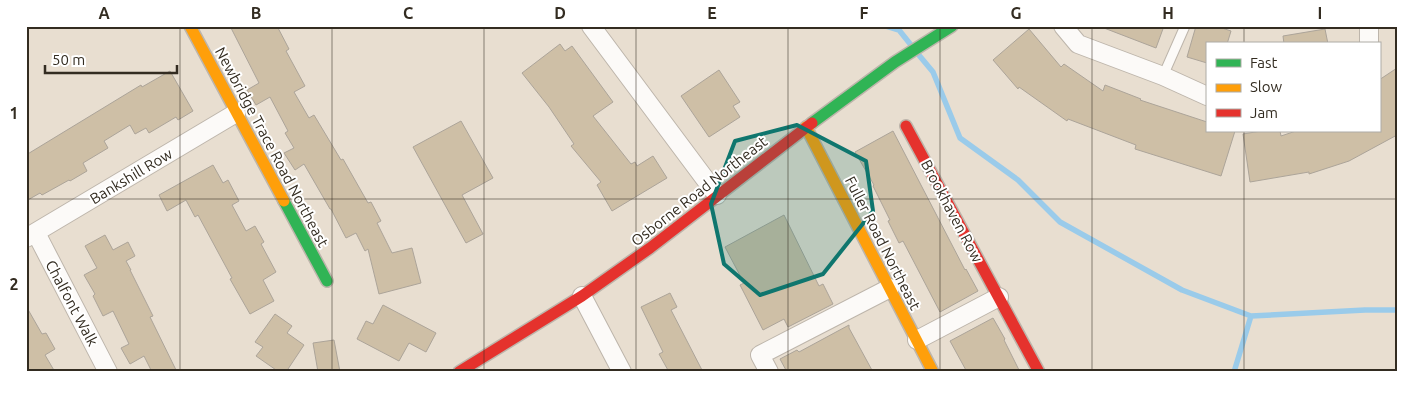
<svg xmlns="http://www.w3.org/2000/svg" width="1423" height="398" font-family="Ubuntu,sans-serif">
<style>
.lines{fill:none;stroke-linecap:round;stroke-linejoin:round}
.stream{stroke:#9acbea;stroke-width:5.5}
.building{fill:#cebfa6;stroke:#aca499}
.lane-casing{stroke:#bdb5ab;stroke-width:11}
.street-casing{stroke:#bdb5ab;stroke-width:20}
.fast-casing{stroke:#bdb5ab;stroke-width:14}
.slow-casing{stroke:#bdb5ab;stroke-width:14}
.jam-casing{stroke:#bdb5ab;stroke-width:14}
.lane{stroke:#fcfaf8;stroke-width:9}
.street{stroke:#fcfaf8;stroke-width:18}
.fast{stroke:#30b455;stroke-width:11}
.slow{stroke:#ff9f0a;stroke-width:11}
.jam{stroke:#e5322d;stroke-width:11}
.marked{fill:#0f766e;fill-opacity:0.2;stroke:#0f766e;stroke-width:4;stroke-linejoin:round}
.grid{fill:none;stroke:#332c21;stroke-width:1;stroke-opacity:0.55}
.labels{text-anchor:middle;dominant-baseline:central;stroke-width:4;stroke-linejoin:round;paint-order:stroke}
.street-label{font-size:15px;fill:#332c21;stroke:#fff}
.neatline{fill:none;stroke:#332c21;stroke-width:2}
.grid-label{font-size:16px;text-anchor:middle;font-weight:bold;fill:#332c21}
</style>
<rect width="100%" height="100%" fill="#e8ded0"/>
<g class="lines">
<path class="stream" d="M886,26L899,30L911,45
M918,54L933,72L960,138L1018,180L1060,222L1182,290L1251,316L1365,310H1397
M1234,372L1251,316"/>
</g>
<path class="building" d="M230,26H277L289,49L286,51L305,86L294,92L309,118L314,115L341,160L343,159L368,203L371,202L381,221L377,223L392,253L412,248L421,283L379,294L368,249L365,251L356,233L346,238L331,209H330L304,164L295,170L284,153L294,148L285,133L288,131L270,97L256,105L247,90L259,83Z
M1104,26H1164L1156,48L1104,28Z
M1196,26H1216L1231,31L1227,44H1207V63L1187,57Z
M1029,29L1061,67L1064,64L1103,91L1105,85L1141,99L1140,100L1207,122V131H1235L1221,176L1135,149L1136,145L1068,119L1067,121L1019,87L1018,89L993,60Z
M1325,29L1328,44H1284L1283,36Z
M560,44L565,51L572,46L613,102L593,116L631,164L635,162L637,166L653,156L667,178L612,211L597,185L601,182L571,146L574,144L549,107L522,73Z
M1397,68V135L1349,161L1309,174V172L1250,182L1243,134L1261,131H1280L1281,136L1296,131H1379V80Z
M719,70L740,102L733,106L740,117L709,137L681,96Z
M170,71L193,111L178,120L176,117L149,133L146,128L135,134L130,125L104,141L108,148L83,163L87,171L70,181L69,180L42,195L40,193L26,201V155L141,85L142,87Z
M461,121L493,178L462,195L483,234L466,243L413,147Z
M893,131L965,270L966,269L978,291L940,312L903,241L899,243L888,221L890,220L873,186L874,185L855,152Z
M213,165L223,183L228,180L239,201L232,205L246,231L255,226L264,242L261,244L276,272L263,280L274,301L250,314L230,279L232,278L198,215L195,217L186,200L167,211L159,195Z
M784,215L819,286L823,284L833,304L788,327L784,319L763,330L740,285L744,283L725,247Z
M105,235L113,250L128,242L135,256L126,261L131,270H130L153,316L150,317L177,372H152L144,356L130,364L121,348L129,344L113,311L103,316L93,296L95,294L84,275L97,268L85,246Z
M670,293L677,307L671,310L703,372H669L659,354L663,352L641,307Z
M383,305L436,333L426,352L409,343L399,361L357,339L366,321L373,324Z
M26,306L42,334L46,333L55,349L45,355L55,372H26Z
M275,314L292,326L287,333L304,345L286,372H279L256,356L263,347L255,342Z
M993,318L1005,339L1004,340L1020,372H967L950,341Z
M849,325V328L873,372H787L780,359L797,350L799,352Z
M334,340L340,372H318L313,343Z"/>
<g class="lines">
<g class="lane-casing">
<path id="lane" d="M1163,76L1185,26"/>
</g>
<g class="street-casing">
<path id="street" d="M591,26L717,195
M1063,26L1078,44L1163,76L1207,96
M1369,26V44
M36,233L108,372
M26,238L236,113
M582,296L622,372
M917,340L999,297
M769,372L760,355L890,288"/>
</g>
<g class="fast-casing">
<path id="fast" d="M812,123L895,62L952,26
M284,201L327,281"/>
</g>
<g class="slow-casing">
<path id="slow" d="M190,26L284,201
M806,127L933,372"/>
</g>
<g class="jam-casing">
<path id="jam" d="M906,126L1039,372
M459,372L582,296L650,248L812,123"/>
</g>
<use href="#lane" class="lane"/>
<use href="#street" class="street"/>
<use href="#fast" class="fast"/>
<use href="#slow" class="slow"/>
<use href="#jam" class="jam"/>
</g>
<path class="marked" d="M797,125L866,161L873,211L823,274L760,295L724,264L711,204L735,141Z"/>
<path class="grid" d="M180,26V372M332,26V372M484,26V372M636,26V372M788,26V372M940,26V372M1092,26V372M1244,26V44M1244,131V372M26,199H1397"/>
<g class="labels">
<g class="street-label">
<text transform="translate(272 147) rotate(62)">Newbridge Trace Road Northeast</text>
<text transform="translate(131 176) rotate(-31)">Bankshill Row</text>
<text transform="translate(699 191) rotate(-38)">Osborne Road Northeast</text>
<text transform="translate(952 211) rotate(62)">Brookhaven Row</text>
<text transform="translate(883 243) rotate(63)">Fuller Road Northeast</text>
<text transform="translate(72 303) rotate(62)">Chalfont Walk</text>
</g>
</g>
<rect width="1423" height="398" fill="none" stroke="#ffffff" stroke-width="55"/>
<rect x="1206" y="42" width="175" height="90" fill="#ffffff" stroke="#adaba6"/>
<rect x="1216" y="59" width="25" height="8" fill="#30b455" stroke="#adaba6"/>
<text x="1250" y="68" font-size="15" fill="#332c21">Fast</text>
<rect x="1216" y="84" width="25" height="8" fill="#ff9f0a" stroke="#adaba6"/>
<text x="1250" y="92" font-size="15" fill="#332c21">Slow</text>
<rect x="1216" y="109" width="25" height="8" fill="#e5322d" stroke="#adaba6"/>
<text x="1250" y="118" font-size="15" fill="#332c21">Jam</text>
<path d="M45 65v8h132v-8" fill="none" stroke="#332c21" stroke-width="2.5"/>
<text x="52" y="65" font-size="15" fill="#332c21" stroke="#ffffff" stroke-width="4" paint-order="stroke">50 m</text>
<rect x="28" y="28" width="1368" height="342" class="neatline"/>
<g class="grid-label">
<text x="104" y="19">A</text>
<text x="256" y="19">B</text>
<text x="408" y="19">C</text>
<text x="560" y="19">D</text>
<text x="712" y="19">E</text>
<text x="864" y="19">F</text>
<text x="1016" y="19">G</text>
<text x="1168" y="19">H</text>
<text x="1320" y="19">I</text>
<text x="14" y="119">1</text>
<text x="14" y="290">2</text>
</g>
</svg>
